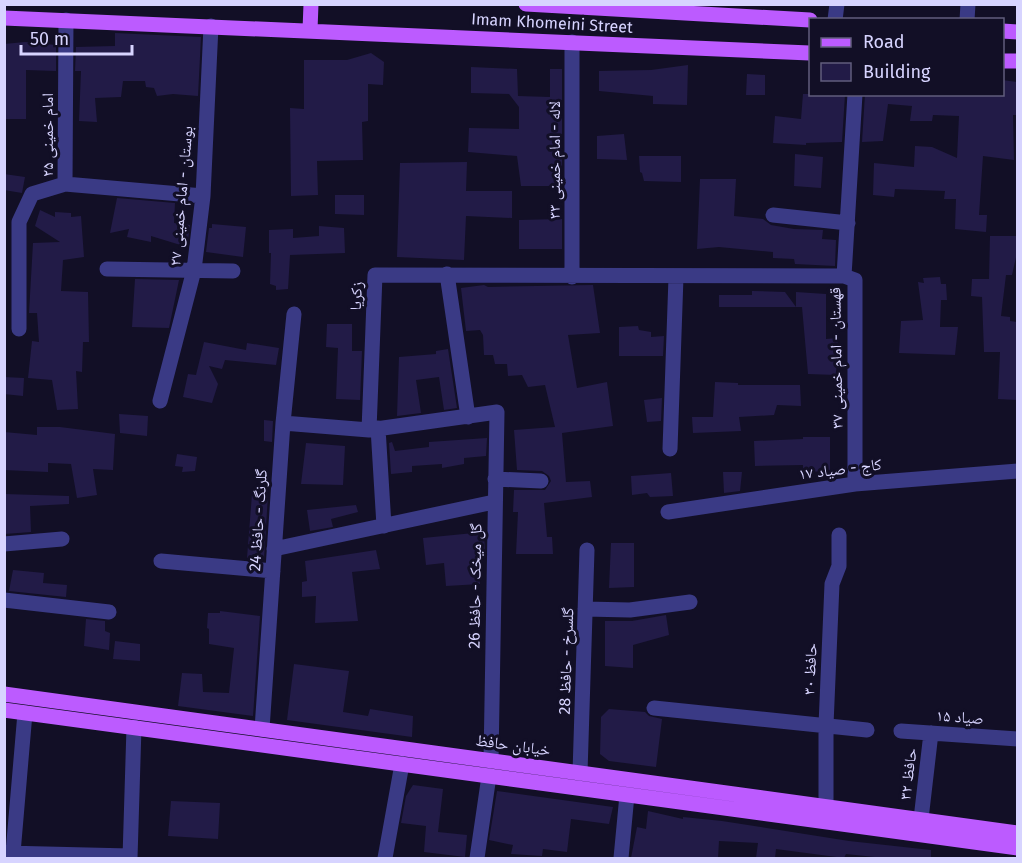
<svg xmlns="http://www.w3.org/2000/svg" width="1022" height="863" font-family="'Fira Sans','Noto Naskh Arabic',sans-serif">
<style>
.building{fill:#221b47}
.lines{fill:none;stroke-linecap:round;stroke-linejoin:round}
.minor{stroke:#3a3a85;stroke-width:15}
.major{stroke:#bc5bff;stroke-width:15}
.labels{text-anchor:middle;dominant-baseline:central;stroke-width:6;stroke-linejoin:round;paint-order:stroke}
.street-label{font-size:16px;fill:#d7d4ff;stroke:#120f26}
</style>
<rect width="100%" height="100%" fill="#120f26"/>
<path class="building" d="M115,33L201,37L198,96L173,94L157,96L154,88L146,87L145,81H123L121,97L95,98L97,122L79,121L81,71H75L76,47L115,46Z
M25,42L56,45V71L26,70V119H4V44Z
M371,53L384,62L383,85L368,84V121L362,122L363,160L317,161L318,195L291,196L290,108L304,109V60H347Z
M688,65L687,105L653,104V96L599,91V71L651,70Z
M471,67L517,69L518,96L550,97V69H562V186H521L517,156L468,152L469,128L519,129V107L509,94L471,93Z
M747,74L765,75V95H746Z
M1002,80L1017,82V115H1013L1014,160L983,156L979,215H987L986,232L955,229L956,199H944L945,191L895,189L894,197L873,195L874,163L914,167L915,146L932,147L957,158L959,116L933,115L932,121H910L912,106L888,104L883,141L862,142L865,94H1002Z
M803,94H845L842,142L806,143V145L773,143L775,116L801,119Z
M624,134L627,160L597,159V136Z
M795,154L823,157L821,188L794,186Z
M639,156H681V182L644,181L642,173L640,172Z
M467,162L466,191H512V218L466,216L464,260L397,257L400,163Z
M4,174L25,177L22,193L4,190Z
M700,179H736L734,216L763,219L771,225L794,229L823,230L822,239L836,240L835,266L795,264L794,259L773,258V252L719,247L697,249Z
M335,195H364V215L335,214Z
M117,198L175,203L174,223L190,225L187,247L151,236V242L127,237L129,229L110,233Z
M40,210L55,217V212L71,213V217L81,216L84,257L63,260L61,291L88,292L89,342H83L82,372L76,371L78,409L57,410L52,380L28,378L32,341L39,342L37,313H29L33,243L60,242L35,226Z
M562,219V249H519V220Z
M212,224L246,227L243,257L206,252L209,228H212Z
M319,226L344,228L345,253L290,255L288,289L276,290V286L270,284L271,253H269V230L293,229V238L319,236Z
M990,236H1017V253L1012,275H1006L1001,316L1010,317V321L1017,322V400L998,399L1000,352H984L982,297L971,296L972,279H989Z
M940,277L941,284H946L947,300H941L940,327H958L955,355L899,353L901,321L923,320L918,282L924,283L923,278Z
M135,279L179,280L169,328L132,327Z
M484,285L488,287L593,285L600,333L568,335L577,388L607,382L613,426L562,433L566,482L590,481L592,497L544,503L547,537H552L553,554H516L518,512H513L514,490H545L551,481L549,476L542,471L517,470L514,430L555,427L545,385L528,387L522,375L508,376L507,364H495L493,355H484L483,335L480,330L466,331L461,288Z
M752,291L785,292L796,307H719V295H752Z
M796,292L826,294V339L838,338L836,375L808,374L802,307H796Z
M327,324H352V351H362L360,400L336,399L338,348L326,347Z
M638,326L639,330L651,332V337L664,336L663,356H619V327Z
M204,342L246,350L247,343L279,348L276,365L225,360L222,369L209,366L218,384L212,403L183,397L188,374L196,375Z
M448,349L457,408L444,410L439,377L416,380L421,413L397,416L399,357L436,354V351Z
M4,377L24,378L23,396L4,394Z
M715,382L738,383V385H800L801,406L777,405L774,415L739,417L741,431L693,433L692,417H713Z
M662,398L661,421L647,422L644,400Z
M119,414L148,416L147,436L120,433Z
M264,420L273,421L272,442L264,441Z
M37,427H60L115,434L113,470L93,469L97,495L77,498L71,464L48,463V472L4,470V432L37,435Z
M803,437H830V472L803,471V465L755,466L754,441L803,439Z
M487,438L486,456L464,458V464L442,468V464L412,466V472L391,474L389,443L392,442L395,451L429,447V442Z
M306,443L345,446L343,485L301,484Z
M177,454L197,457L195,471L182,472L183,467L175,466Z
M723,472H742L740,491L724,493Z
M671,473L673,496L650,497L647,493L632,495L631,476Z
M4,494L69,496V504L30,506L31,532L4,534Z
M252,494L268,495L264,559L247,558Z
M356,505L358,512L331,519L333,527L310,531L307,510Z
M484,532L485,554L476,555L480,584L446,586L444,563L426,565L423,538Z
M611,543H634V587L609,588Z
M376,550L380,569L352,572L358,621L315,623L316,596L302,597V582L307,581L305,561Z
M13,570L44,573L43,583L67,585L66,597L9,591Z
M220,611L260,616L253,716L178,706L182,673L202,674L203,692L229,693L234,648L209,644V629L207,628L208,613H220Z
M666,615L669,635L633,645V668L605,666V621H632Z
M86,619L105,621V631L110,633L109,650L84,646Z
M115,641L140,644V661L113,659Z
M294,664L349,671L343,712L368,716L370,709L413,716L412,737L287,720Z
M609,709L645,712L649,716L662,719L656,767L609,761L600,754L601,717Z
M413,785L443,789L438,832L467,835L465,857L424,852L426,826L401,823L406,796Z
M497,791L613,807L609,824L571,819L567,852L543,849L542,856L511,854L513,845L489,840Z
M171,801L220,803L218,839L168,836Z
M648,811L683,819V817L722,821L849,841L931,850V858H884L846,854L844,858L776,849L775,858H756L758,843L719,841L718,858H631L637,827L646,829Z"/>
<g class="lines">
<path class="minor" d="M835,20L837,4
M967,20L968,4
M572,42V277
M65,184L203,196
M773,215L848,223
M107,269L233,271
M447,274L468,417
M19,329V222L32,194L65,184L66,20
M160,401L194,270L203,196L211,26
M283,423L369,430L497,412L491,760
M378,428L384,526
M369,430L375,275L844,276
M670,449L676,277
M495,479L541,481
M855,484V280L844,276L855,94
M668,512L855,484L1018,471
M4,544L62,539
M274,549L494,502
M161,561L273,571
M4,600L109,612
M585,609L630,610L690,602
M654,708L867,730
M262,729L283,423L294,314
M901,731L1018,739
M580,773L587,550
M826,806V725L832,584L839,566V535
M921,819L931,733
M4,853L130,856
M13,853L25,713
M130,858L134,727
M385,858L402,764
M477,858L489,776
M621,858L627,795"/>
<path class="major" d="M526,4L810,20
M4,18L810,53
M310,30L311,4
M1002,31L1018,32
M1002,61H1018
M4,694L1018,833
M4,710L1018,848"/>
</g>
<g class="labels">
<g class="street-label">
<text transform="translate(552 23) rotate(3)">Imam Khomeini Street</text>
<text transform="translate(47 135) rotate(-90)">امام خمینی ۲۵</text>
<text transform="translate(554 160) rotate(-90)">لاله - امام خمینی ۳۳</text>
<text transform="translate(181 196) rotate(-85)">بوستان - امام خمینی ۲۷</text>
<text transform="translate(356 296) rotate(-87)">زکریا</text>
<text transform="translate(836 358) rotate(-91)">قهستان - امام خمینی ۳۷</text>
<text transform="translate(840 469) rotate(-7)">کاج - صیاد ۱۷</text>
<text transform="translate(258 520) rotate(-86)">گلرنگ - حافظ 24</text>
<text transform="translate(475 586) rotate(-89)">گل میخک - حافظ 26</text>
<text transform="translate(566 661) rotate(-88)">گلسرخ - حافظ 28</text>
<text transform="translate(810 669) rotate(-87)">حافظ ۳۰</text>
<text transform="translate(960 717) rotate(4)">صیاد ۱۵</text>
<text transform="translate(513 745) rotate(8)">خیابان حافظ</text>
<text transform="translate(908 774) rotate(-83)">حافظ ۳۲</text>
</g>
</g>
<rect width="1022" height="863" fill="none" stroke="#d7d4ff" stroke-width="12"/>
<rect x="809" y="18" width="195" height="78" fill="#120f26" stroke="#615e7d" stroke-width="1.5"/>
<rect x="821" y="38" width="30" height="9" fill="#bc5bff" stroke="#615e7d" stroke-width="1.5"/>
<text x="863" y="48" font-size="18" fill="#d7d4ff">Road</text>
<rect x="821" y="63" width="30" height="18" fill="#221b47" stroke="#615e7d" stroke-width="1.5"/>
<text x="863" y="78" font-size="18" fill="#d7d4ff">Building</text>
<path d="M21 45v9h111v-9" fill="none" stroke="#d7d4ff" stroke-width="3"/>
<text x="30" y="45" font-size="18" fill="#d7d4ff" stroke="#120f26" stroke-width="4.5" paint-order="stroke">50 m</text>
</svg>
